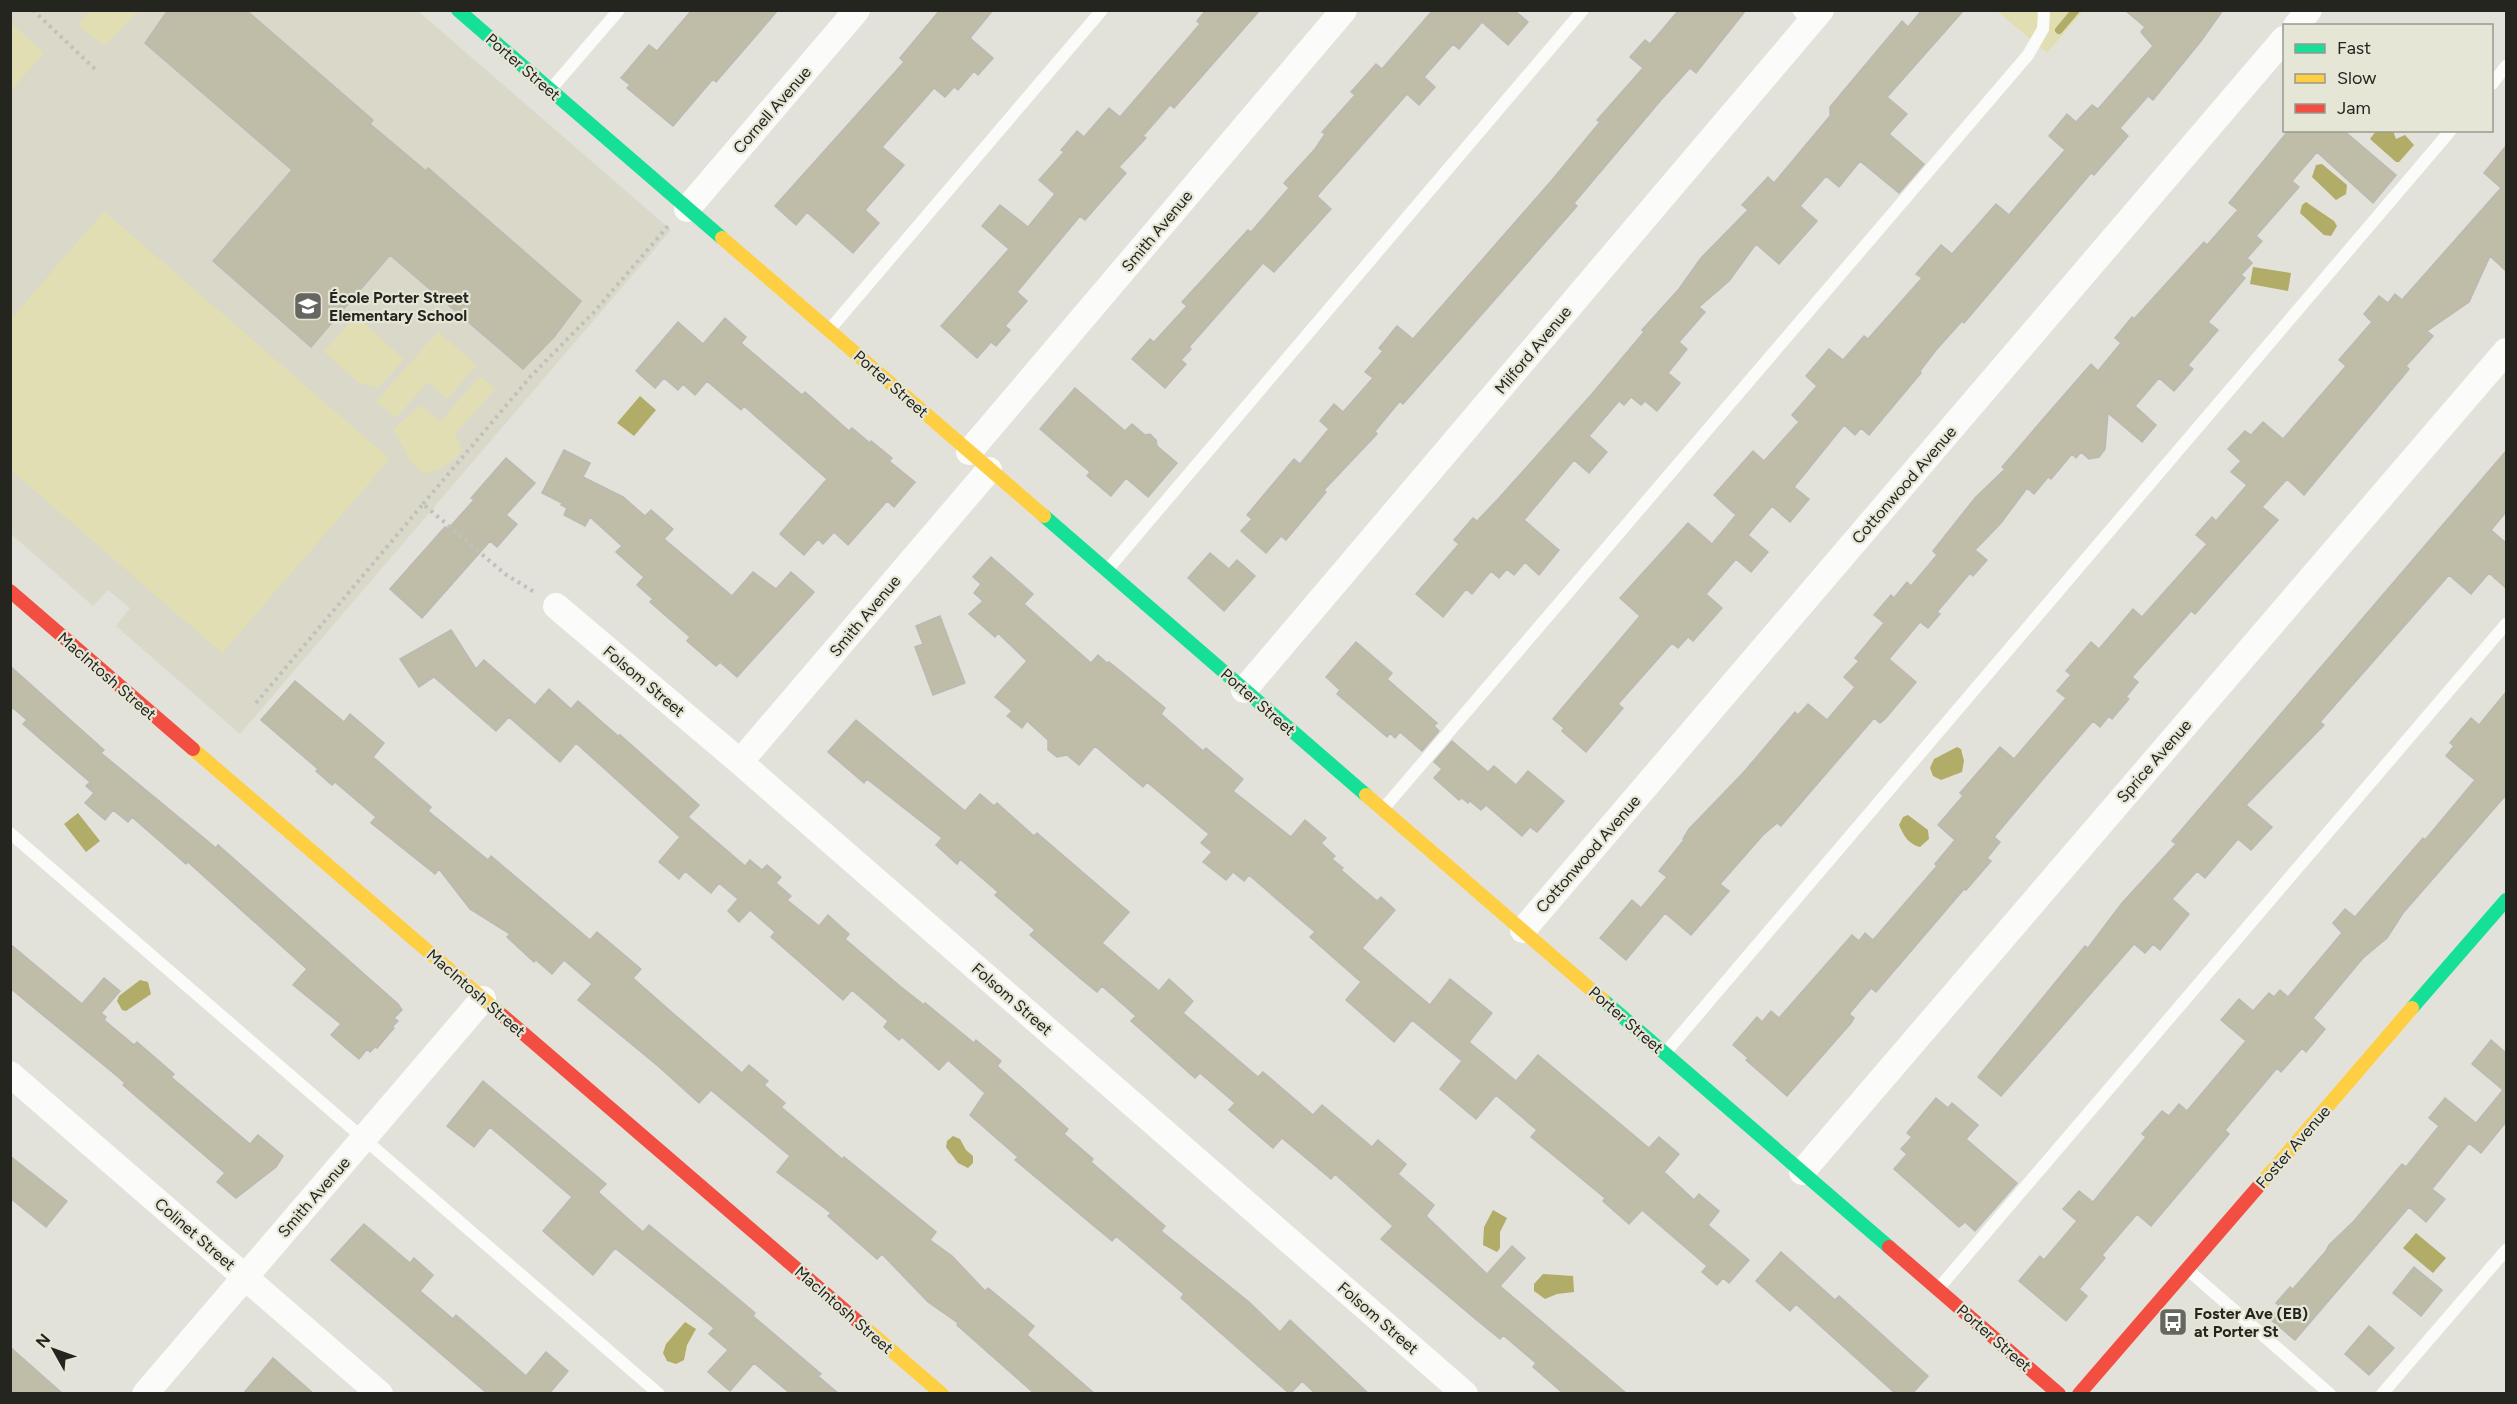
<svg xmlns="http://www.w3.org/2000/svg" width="2517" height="1404" font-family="Figtree,sans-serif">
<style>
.built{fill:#d9d8c9}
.green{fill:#e1deb4}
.water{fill:#b1ac68}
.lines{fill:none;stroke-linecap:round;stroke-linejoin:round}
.stream{stroke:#b1ac68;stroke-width:8}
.building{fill:#bfbda8;stroke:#babab4;stroke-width:1.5}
.path{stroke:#c0c0bd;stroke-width:4;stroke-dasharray:3 4.5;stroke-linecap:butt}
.lane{stroke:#fbfbf9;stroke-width:12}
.street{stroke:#fbfbf9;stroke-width:26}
.fast{stroke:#16e098;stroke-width:14}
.slow{stroke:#ffcf43;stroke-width:14}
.jam{stroke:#f24e42;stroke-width:14}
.labels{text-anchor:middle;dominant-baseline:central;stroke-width:4.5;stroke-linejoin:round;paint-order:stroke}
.street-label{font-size:16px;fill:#252520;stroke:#e6e6d7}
.poi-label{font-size:16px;font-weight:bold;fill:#252520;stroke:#e6e6d7;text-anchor:start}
</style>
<rect width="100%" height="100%" fill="#e2e2da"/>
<path class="built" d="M11,11H418L671,230L240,734L116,626L130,608L108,590L93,606L11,534Z"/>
<path class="green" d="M90,11V10L138,11L108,43L101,44L78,25Z
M1997,11H2083L2047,53Z
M11,23L44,53L13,88L10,85Z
M104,211L390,459L222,653L11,470V319Z
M356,316L404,359L379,388L360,384L324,352Z
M438,332L477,365L447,399L428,382L396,418L376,401Z
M480,376L495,389L455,434L462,450C452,464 440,470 423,474L410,461L393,429L421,405L440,422Z"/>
<path class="water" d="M2376,131H2393L2396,139L2405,135L2414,145L2399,162H2396L2370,139Z
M2322,164L2347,185L2346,194L2336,200L2312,177L2316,165Z
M2306,202L2334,221L2337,226L2331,236L2324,235L2300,213L2302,205Z
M2253,267L2291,273L2288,291L2250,284Z
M640,396L656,410L634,436L617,423Z
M1957,747L1961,749L1964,761L1962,772L1941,780L1933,776L1930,768L1934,759Z
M78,813L100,841L86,852L64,824Z
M1908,815L1928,830L1929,839L1920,847C1908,844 1904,836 1899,825L1903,817Z
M140,980L148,982L151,994L126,1011L122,1010L117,1001L119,996Z
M953,1136L960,1139L966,1150L973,1156V1163L968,1168L958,1163L946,1147L947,1141Z
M1493,1210L1507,1218L1500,1232V1248L1497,1252L1483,1245L1484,1227Z
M2416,1233L2446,1258L2433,1273L2403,1248Z
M1543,1274L1573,1276L1574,1292L1557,1294L1545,1299L1534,1291V1284Z
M685,1322L696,1329L687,1345L684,1360L676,1364L667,1361L663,1353L666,1344Z"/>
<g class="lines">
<path class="stream" d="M2059,30L2076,10"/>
</g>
<path class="building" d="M168,10H246L373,120L370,124L426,171L428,168L581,301L554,337L523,369L390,255L311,347L213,261L292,170L145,43Z
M692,10H778L716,82L713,79L673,126L627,88L630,85L621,78L649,45L657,51Z
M940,10H993L970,38L993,58L978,75L974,71L958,90L954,87L945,97L934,88L882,147L904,165L865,210L879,223L853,253L807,212L796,225L775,206L904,62L900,58Z
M1206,10H1260L1174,108L1170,105L1143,136L1146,138L1119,167L1126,173L1085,220L1080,216L1017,292L1027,301L1005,326L1010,330L996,346L991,342L977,358L941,326L1009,249L982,226L1000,205L1028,227L1055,194L1039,180L1064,152L1061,150L1077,131L1084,137L1109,108L1120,117L1200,24L1197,21Z
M1433,10H1514L1528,22L1508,45L1482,22L1459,49L1453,44L1424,77L1435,87L1419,105L1407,94L1317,196L1331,209L1274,272L1263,263L1189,347L1191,349L1181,360L1186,364L1165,388L1132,359L1150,339L1154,342L1187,306L1182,302L1248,230L1251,232L1289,188L1284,183L1315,149L1325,134L1322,132L1355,95L1351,92L1376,64L1382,69Z
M1679,10H1746L1696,73L1690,68L1661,100L1574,203L1577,206L1403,404L1400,401L1375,431L1377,434L1324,490L1326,492L1286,540L1281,536L1266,553L1241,531L1252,519L1247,515L1294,459L1300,464L1329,429L1320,421L1334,404L1343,412L1373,378L1365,372L1383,351L1379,348L1397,326L1413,339L1552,180L1600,122L1597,120L1643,68L1630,57L1645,40L1650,44Z
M1922,10H1964L1887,97L1907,114L1889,134L1924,164L1899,193L1860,161L1839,187L1826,176L1800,206L1817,221L1779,264L1756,244L1729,281L1699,307L1705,312L1679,342L1687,349L1668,373L1680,383L1657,411L1645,401L1641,405L1631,397L1624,405L1619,401L1589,436L1607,452L1589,473L1574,460L1524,520L1559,550L1539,575L1525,562L1514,575L1507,569L1499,578L1491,571L1472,594L1466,589L1443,617L1416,594L1459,544L1454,540L1473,518L1477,521L1499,498L1591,395L1644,332L1642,330L1679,289L1701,258L1748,210L1742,205L1768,177L1774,183L1830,116V107L1902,21L1908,27Z
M2125,10H2223L2201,41L2153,100L2148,96L2120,128L2128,136L2094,175L2091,173L1964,323L1962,321L1936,350L1920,371L1921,373L1869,435L1861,428L1855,435L1844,425L1794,487L1809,499L1790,522L1772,506L1748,535L1768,552L1751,572L1736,559L1706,594L1722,608L1693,641L1688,637L1678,648L1672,643L1618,704L1623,708L1586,752L1562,731L1564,728L1553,719L1640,616L1620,598L1688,523L1712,544L1736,515L1714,495L1753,451L1764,461L1799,422L1792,415L1817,386L1806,376L1829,349L1843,360L1864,336L1868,339L1922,278L1916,274L1941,245L1952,254L1996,204L2009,215L2065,150L2049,136L2067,114L2076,122L2092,105L2098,109L2153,46L2141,32L2145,27Z
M2289,130H2343L2396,175L2373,203L2317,152L2292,181L2299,187L2256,236L2262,241L2247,258L2252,263L2241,275L2245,278L2208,322L2218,330L2188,365L2193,369L2174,391L2159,378L2135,406L2156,425L2142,442L2108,413L2105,449L2099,457L2089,459L2081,452L2076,458L2072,454L2051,479L2048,477L2034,494L2027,488L2001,523L1975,550L1987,560L1973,576L1970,573L1937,612L1940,614L1928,628L1920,622L1889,659L1916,682L1885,719L1880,723L1874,718L1781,826L1777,823L1763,835L1720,884L1729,891L1691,935L1665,913L1626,960L1600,938L1632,900L1641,908L1667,877L1659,871L1684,840L1683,839L1689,829L1743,773L1795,712L1798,715L1808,704L1827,720L1855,687L1844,677L1859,661L1855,658L1884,623L1874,615L1891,595L1894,598L1907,582L1911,586L1937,555L1933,551L1975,498L2005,469L2002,467L2044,418L2091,364L2098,371L2121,343L2115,338L2132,317L2134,319L2204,242L2207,245L2238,210L2229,203Z
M2506,146V271L2490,256L2469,302L2427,331L2433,336L2406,366L2409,369L2304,495L2287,479L2262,507L2278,520L2195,614L2191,611L2132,677L2138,682L2126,697L2129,699L2112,719L2109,716L2100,727L2093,721L2048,773L1994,837L2000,842L1987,858L1991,861L1966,890L1964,889L1876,992L1871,988L1849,1014L1854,1018L1851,1023L1787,1096L1746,1060L1748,1058L1733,1045L1757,1017L1762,1022L1771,1011L1779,1018L1852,935L1859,941L1865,933L1873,940L1937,866L1935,864L1955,840L1938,825L1963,796L1960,793L2000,747L2014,759L2066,698L2057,691L2071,675L2066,671L2091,642L2099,649L2133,609L2142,617L2207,544L2196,535L2212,517L2216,521L2247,485L2231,472L2241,461L2228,449L2245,431L2251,435L2263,422L2283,439L2346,366L2339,360L2372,322L2364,314L2379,296L2388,303L2395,294L2402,300L2501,188L2484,173Z
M725,318L746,337L741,343L802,395L805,392L849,431L852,428L870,443L871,441L892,458L889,461L915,482L894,507L887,501L848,545L834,532L823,544L818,539L804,555L780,534L827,479L744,406L741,410L707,381L695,395L683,384L678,390L664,378L655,388L636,371L678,322L703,344Z
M1075,388L1125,431L1132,424L1145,435L1150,434L1156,440L1157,446L1177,463L1148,497L1126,478L1111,496L1087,476L1090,472L1040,429Z
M564,450L590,463L583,477L623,497L645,516L651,510L673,529L664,539L732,596L753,572L776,589L791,572L814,592L737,677L720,662L716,666L687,641L690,637L650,602L653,599L637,585L644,577L616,552L622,546L590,517L585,526L564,515L567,508L561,505L562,503L542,493Z
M2506,451V512L2491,530L2506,543V588L2489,573L2471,594L2449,575L2320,722L2324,725L2246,805L2272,827L2251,850L2238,839L2205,878L2197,871L2172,899L2189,914L2160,950L2153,944L2145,953L2134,944L2001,1096L1978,1077L2085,946L2088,948L2122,903L2176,844L2172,841Z
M506,458L535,483L506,515L517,524L497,547L490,541L422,618L390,589L445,527L448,529L474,500L471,498Z
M1210,553L1229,569L1237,560L1255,576L1224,611L1188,578Z
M991,557L1033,594L1024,604L1091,663L1098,655L1107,663L1109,662L1165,708L1161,714L1203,751L1206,748L1243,779L1233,791L1291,837L1305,820L1326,838L1321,843L1335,856L1332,859L1343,868L1341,870L1377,901L1381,897L1395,910L1362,948L1430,1005L1450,979L1492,1013L1469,1042L1516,1081L1538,1055L1649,1148L1659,1137L1679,1154L1664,1172L1694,1200L1699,1194L1719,1211L1708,1225L1749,1260L1729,1283L1723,1278L1717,1285L1702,1272L1707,1266L1642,1210L1629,1224L1603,1201L1605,1198L1531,1137L1537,1130L1496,1095L1476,1119L1440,1089L1462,1061L1412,1020L1394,1042L1346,1000L1361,982L1310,937L1315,932L1249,875L1244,881L1233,872L1226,880L1203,862L1212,852L1201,843L1209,834L1147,782L1143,787L1095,746L1079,765L1067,755L1057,757L1048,750V740L1027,721L1022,728L1007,716L1012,711L995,697L1027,661L998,633L995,637L969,614L983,601L974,593L981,584L973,577Z
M940,616L965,683L933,695L915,647L923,644L916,626Z
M451,630L476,669L484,660L535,705L549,689L571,709L578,701L618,736L620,735L699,805L688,817L745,866L750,860L762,870L767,865L781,877L776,883L791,896L787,900L819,926L828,915L849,934L845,939L901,987L924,1005L925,1003L974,1043L976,1040L1001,1061L997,1066L1068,1129L1064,1134L1093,1159L1091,1162L1165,1226L1161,1231L1249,1302L1280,1332L1290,1320L1369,1394H1316L1302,1381L1290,1394L1181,1298L1184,1294L1116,1236L1112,1241L1015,1160L1018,1157L970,1115L985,1093L948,1060L939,1070L902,1037L899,1040L884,1027L888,1021L852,990L843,1000L771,937L775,932L750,910L739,922L728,911L738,899L719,883L711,893L685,871L679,879L659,862L680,837L576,743L560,762L509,717L496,731L434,677L419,687L400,659Z
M1356,642L1392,673L1387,679L1437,723L1434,726L1439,731L1422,751L1400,732L1395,738L1390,733L1387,737L1337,694L1340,690L1326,677Z
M10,666L104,750L101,753L216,848L218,845L398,1004L402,1010L394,1018L398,1021L392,1027L394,1028L377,1048L375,1047L370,1052L367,1049L359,1059L331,1035L341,1024L293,985L307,969L188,862L186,864L132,817L128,822L113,810L105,820L85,803L94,793L86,786L90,782L23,724L27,720L13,708L10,711Z
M295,681L344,722L350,714L384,743L373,757L431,807L428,811L488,860L491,856L590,940L597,932L641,969L633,978L668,1009L742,1073L749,1065L768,1081L764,1085L785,1103L781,1107L842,1159L844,1157L936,1232L930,1240L952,1256L985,1291L988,1288L1034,1326L1027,1335L1095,1394H1035L957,1325L958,1323L928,1302L882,1254L877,1259L828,1216L831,1213L777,1172L790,1156L711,1090L699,1103L658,1066L578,1000L592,984L564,960L552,974L536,960L534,962L507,937L510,934L470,909L439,869L435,874L371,823L376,817L335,782L332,785L316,771L318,769L261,720Z
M2506,692V795L2403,913L2387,938L2363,958L2313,1018L2325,1029L2306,1052L2302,1048L2281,1072L2277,1068L2225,1130L2229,1134L2151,1226L2137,1214L2102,1255L2105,1258L2079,1289L2087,1296L2066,1321L2019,1281L2040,1256L2044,1260L2077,1221L2063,1209L2079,1191L2093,1202L2146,1137L2142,1134L2162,1111L2169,1116L2179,1104L2187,1111L2246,1041L2221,1020L2239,999L2253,1011L2269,993L2274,997L2280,990L2288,997L2342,933L2333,923L2345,909L2355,917L2423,838L2425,840L2475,780L2446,756L2454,746L2450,743L2471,718L2479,725Z
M856,720L965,811L980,794L994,806L997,803L1034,836L1037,833L1129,912L1102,943L1159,991L1169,979L1193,1001L1183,1013L1258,1077L1263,1072L1313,1115L1322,1105L1372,1147L1378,1140L1406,1164L1398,1174L1434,1205L1426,1216L1487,1274L1512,1246L1525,1258L1500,1286L1627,1394H1564L1533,1367L1536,1363L1503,1335L1500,1339L1473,1317L1381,1239L1393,1226L1335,1174L1331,1179L1282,1138L1273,1148L1229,1110L1235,1103L1200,1073L1195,1078L1187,1071L1131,1021L1136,1016L1102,986L1097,992L1081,979L1030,935L1035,930L995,895L998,892L960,859L957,864L936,845L942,838L867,779L864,783L828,752Z
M1452,741L1488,772L1494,766L1516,785L1528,771L1564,801L1537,832L1530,827L1522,836L1486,805L1481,810L1470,801L1468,803L1462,798L1459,800L1434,778L1442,769L1434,762Z
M10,944L82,1004L104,978L120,991L101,1013L106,1017L104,1020L134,1045L137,1042L174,1074L171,1077L250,1144L258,1135L283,1156L276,1167L236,1198L217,1182L225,1173L123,1085L125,1083L111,1071L10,988Z
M2491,1040L2506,1053V1122L2481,1153L2469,1143L2432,1189L2445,1199L2426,1222L2409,1207L2295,1340L2270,1319L2280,1307L2276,1303L2290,1287L2293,1289L2326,1251L2329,1245L2354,1221L2402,1164L2406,1167L2439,1126L2429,1118L2445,1098L2476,1123L2503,1090L2472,1064Z
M483,1081L606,1184L598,1192L643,1232L649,1225L729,1291L755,1313L753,1316L821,1374L818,1376L839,1394H791L754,1363L730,1391L708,1372L728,1350L709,1334L714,1328L615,1248L593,1275L543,1231L572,1197L490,1127L474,1147L447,1126Z
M1936,1098L1948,1108L1952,1103L1978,1125L1966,1139L2017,1183L1975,1231L1965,1222L1959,1227L1894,1169L1907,1154L1901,1149L1912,1137L1907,1133Z
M10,1156L67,1201L46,1227L10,1198Z
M364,1224L410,1263L414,1258L433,1275L420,1291L453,1319L456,1315L526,1376L546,1352L568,1371L549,1394H488L331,1260Z
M1781,1252L1835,1300L1839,1296L1928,1376L1912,1394H1896L1796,1304L1790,1311L1756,1281Z
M2414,1267L2442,1290L2421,1316L2393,1293Z
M2369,1326L2394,1348L2369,1375L2345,1354Z
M10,1347L63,1394H10Z
M273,1358L314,1394H243Z"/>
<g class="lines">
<path class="path" d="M33,10L97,71
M423,504L531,376L594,312L668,226
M256,703L423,504L505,574L536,593"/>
<path class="lane" d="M1798,10L1809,25
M2492,84L2506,66
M551,89L619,10
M830,329L1102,10
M1108,569L1583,10
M1384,808L2028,55L2043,29L2044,10
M10,833L659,1394
M1666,1052L2451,130
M2188,1270L2330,1394
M1938,1289L2506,624
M2382,1394L2506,1250"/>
<path class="street" d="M2296,26L2309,10
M687,209L857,10
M969,452L1344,10
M556,606L740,762L1465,1394
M1244,690L1821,10
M740,762L989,470
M1523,930L2284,39
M10,1074L380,1394
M1802,1172L2506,351
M145,1394L483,999"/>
<path class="fast" d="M458,10L722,238
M1044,516L1366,795
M1603,1000L1889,1247
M2412,1008L2506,900"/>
<path class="slow" d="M722,238L1044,516
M193,749L502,1015
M1366,795L1603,1000
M2258,1187L2412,1008
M863,1326L942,1394"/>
<path class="jam" d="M10,591L193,749
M502,1015L863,1326
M1889,1247L2059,1394
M2079,1394L2258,1187"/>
</g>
<defs>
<g id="school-square" transform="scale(1.5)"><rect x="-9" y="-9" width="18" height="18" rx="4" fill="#676761" stroke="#e6e6d7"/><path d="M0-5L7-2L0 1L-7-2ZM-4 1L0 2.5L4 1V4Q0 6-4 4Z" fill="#fff"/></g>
<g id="bus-square" transform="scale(1.5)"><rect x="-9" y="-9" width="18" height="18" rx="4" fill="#676761" stroke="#e6e6d7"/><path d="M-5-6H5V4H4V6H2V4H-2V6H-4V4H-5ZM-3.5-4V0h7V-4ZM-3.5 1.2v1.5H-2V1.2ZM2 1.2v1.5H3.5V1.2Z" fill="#fff"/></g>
</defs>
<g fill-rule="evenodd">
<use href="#school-square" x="308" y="306"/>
<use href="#bus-square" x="2173" y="1322"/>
</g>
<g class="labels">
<g class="street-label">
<text transform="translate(523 67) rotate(41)">Porter Street</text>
<text transform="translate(772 110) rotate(-49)">Cornell Avenue</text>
<text transform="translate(1157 231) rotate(-50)">Smith Avenue</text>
<text transform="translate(1533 350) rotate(-50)">Milford Avenue</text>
<text transform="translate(891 384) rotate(41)">Porter Street</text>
<text transform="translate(1904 485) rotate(-49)">Cottonwood Avenue</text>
<text transform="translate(865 616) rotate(-50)">Smith Avenue</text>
<text transform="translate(107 676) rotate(41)">MacIntosh Street</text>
<text transform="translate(644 681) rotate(40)">Folsom Street</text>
<text transform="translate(1258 702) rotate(41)">Porter Street</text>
<text transform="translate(2154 761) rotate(-49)">Sprice Avenue</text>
<text transform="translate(1588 854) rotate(-49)">Cottonwood Avenue</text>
<text transform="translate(476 993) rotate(41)">MacIntosh Street</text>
<text transform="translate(1012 999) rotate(41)">Folsom Street</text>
<text transform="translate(1626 1020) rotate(41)">Porter Street</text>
<text transform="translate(2293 1147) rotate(-49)">Foster Avenue</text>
<text transform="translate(314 1197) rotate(-49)">Smith Avenue</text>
<text transform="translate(195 1234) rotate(41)">Colinet Street</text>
<text transform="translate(844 1310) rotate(41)">MacIntosh Street</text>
<text transform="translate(1378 1318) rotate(41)">Folsom Street</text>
<text transform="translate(1994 1338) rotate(41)">Porter Street</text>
</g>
<g class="poi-label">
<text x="329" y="297">École Porter Street<tspan x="329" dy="18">Elementary School</tspan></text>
<text x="2194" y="1313">Foster Ave (EB)<tspan x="2194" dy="18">at Porter St</tspan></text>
</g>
</g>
<rect width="2517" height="1404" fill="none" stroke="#252520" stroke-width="24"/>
<rect x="2283" y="24" width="210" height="108" fill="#e6e6d7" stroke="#99998e" stroke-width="1.5"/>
<rect x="2295" y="44" width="30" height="9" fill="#16e098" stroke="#99998e" stroke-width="1.5"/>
<text x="2337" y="54" font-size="18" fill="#252520">Fast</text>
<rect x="2295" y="74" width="30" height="9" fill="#ffcf43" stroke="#99998e" stroke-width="1.5"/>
<text x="2337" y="84" font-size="18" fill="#252520">Slow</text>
<rect x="2295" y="104" width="30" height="9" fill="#f24e42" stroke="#99998e" stroke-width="1.5"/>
<text x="2337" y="114" font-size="18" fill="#252520">Jam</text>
<g transform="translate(54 1350) rotate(310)" stroke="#e6e6d7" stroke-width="4.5" paint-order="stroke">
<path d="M0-4.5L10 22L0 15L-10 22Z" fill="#252520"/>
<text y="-9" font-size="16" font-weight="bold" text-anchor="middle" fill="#252520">N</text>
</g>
</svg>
